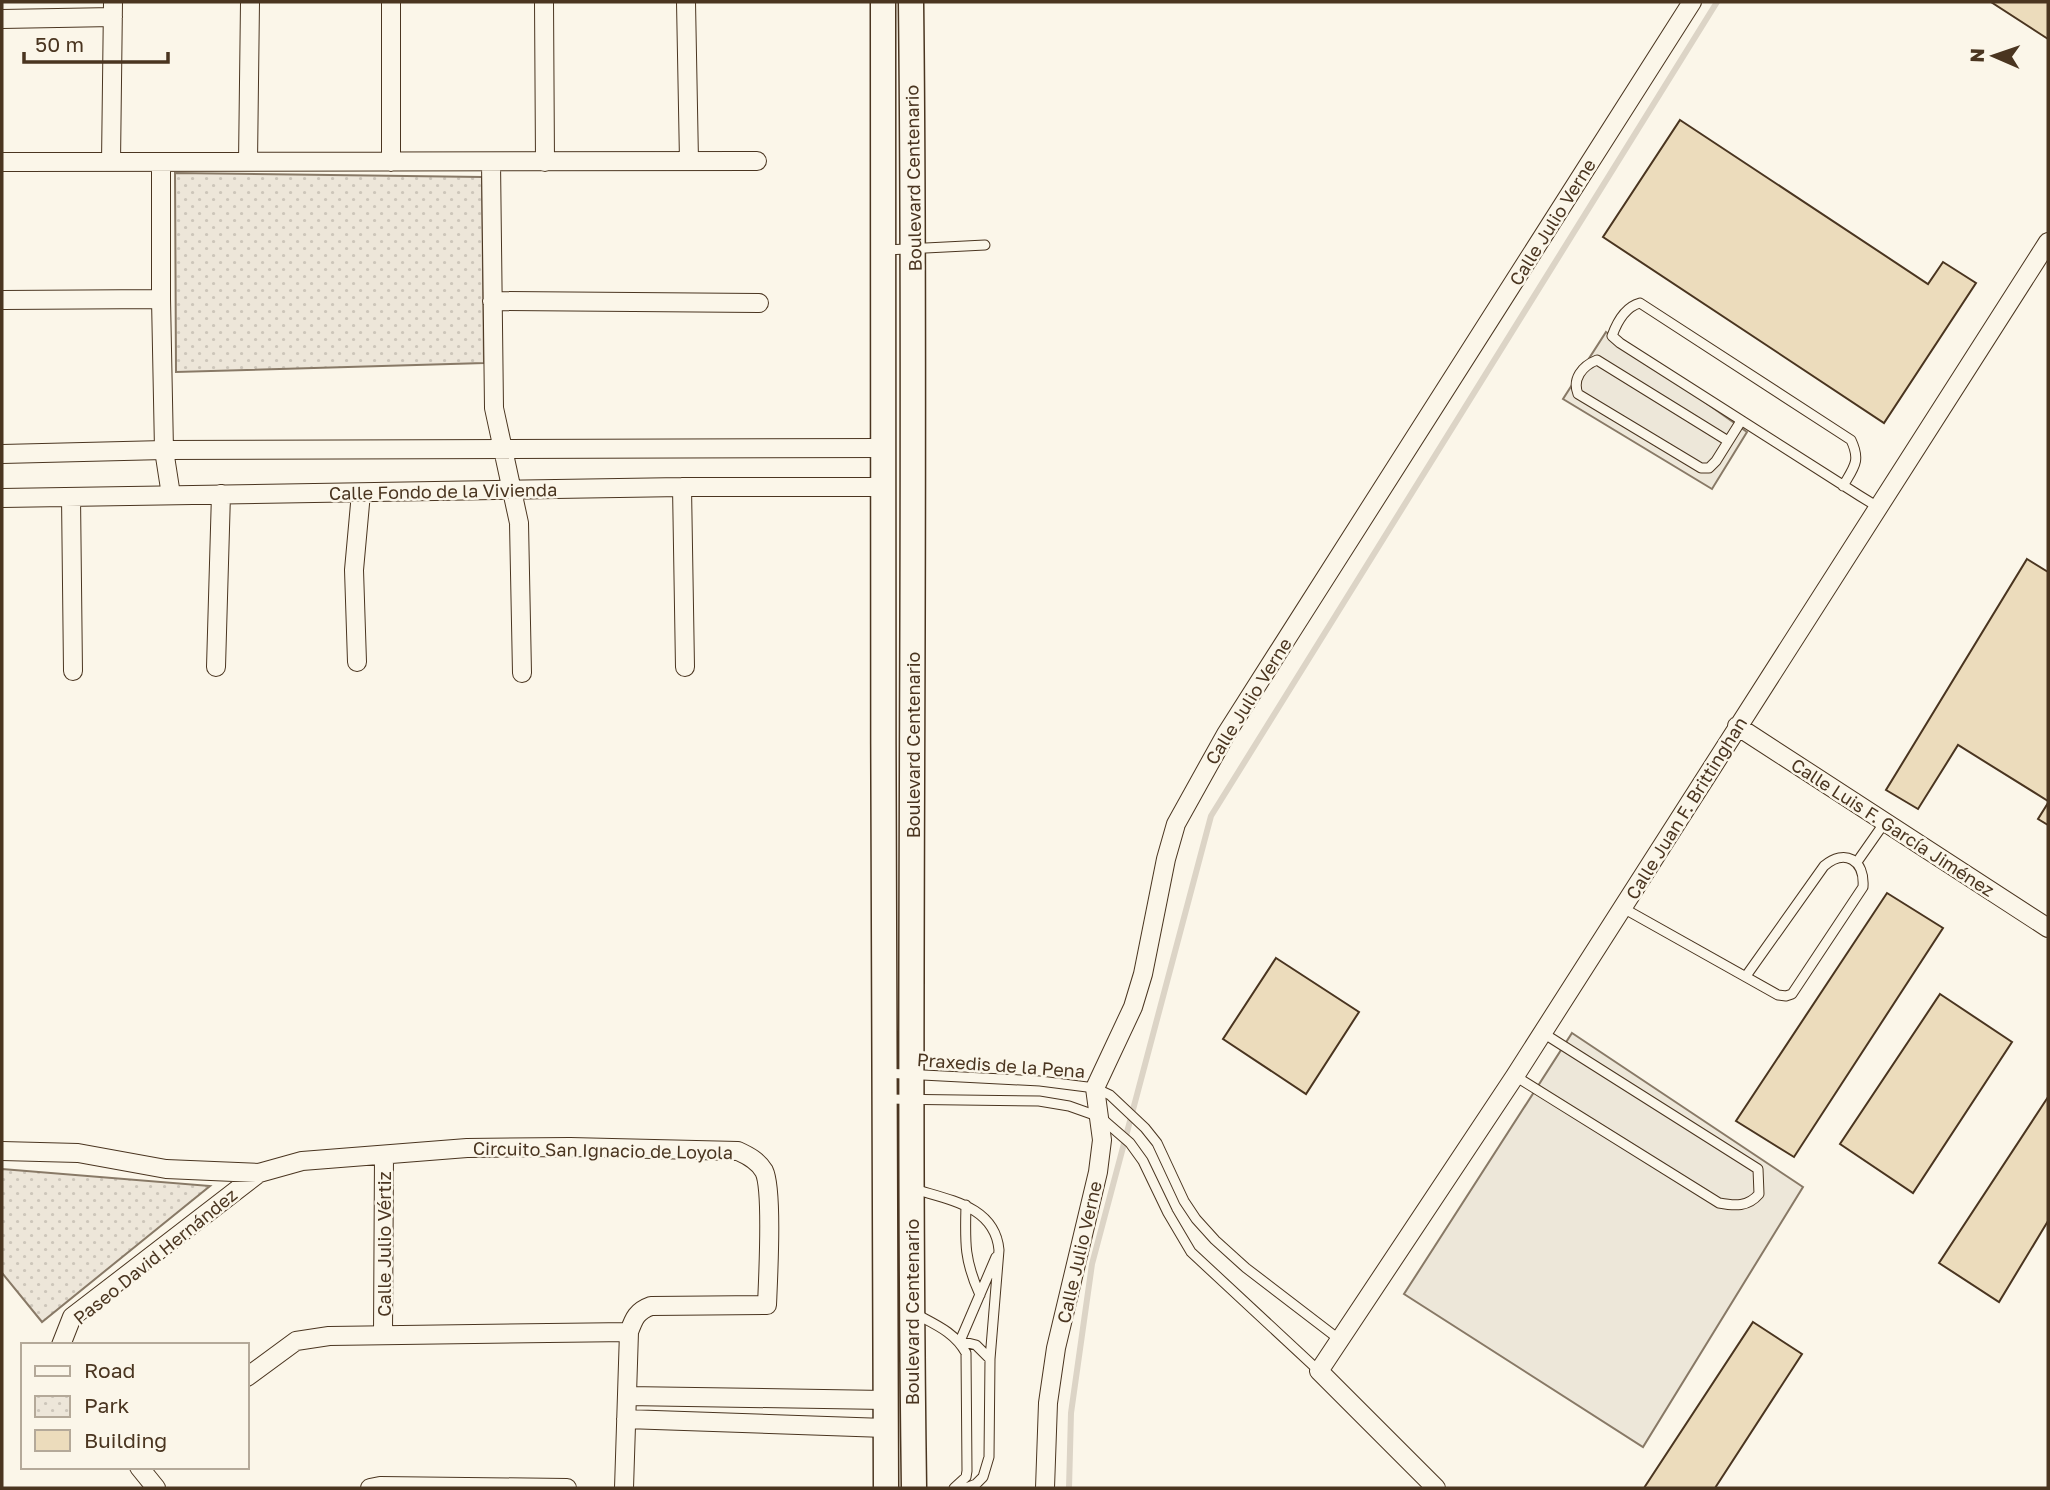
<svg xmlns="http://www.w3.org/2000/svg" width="2050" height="1490" font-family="'Golos Text',sans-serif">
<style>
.park{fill:url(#park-dots);stroke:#887966;stroke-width:2}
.parking{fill:#ede7d9;stroke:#887966;stroke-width:2}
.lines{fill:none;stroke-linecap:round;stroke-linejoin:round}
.stream{stroke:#dcd4c6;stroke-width:6}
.building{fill:#ecdcbc;stroke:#4a3520;stroke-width:2}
.service-casing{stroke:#4a3520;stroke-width:11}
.minor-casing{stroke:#4a3520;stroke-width:20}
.secondary-casing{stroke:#4a3520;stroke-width:27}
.service{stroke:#fbf6e9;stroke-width:9}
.minor{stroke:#fbf6e9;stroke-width:18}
.secondary{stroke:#fbf6e9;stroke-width:24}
.labels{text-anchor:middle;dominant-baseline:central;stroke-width:5;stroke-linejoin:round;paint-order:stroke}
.street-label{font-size:18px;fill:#4a3520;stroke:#fbf6e9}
</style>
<defs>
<pattern id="park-dots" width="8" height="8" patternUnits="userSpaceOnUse" patternTransform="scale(1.75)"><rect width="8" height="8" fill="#ede6d9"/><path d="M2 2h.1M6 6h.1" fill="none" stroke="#cdc6ba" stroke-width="1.8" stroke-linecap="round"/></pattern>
</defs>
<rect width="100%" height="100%" fill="#fbf6e9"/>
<path class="park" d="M175,173L482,177L484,363L176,372Z
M2,1169L210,1186L42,1322L2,1273Z"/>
<path class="parking" d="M1606,332L1747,432L1712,489L1563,399Z
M1572,1033L1803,1187L1643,1447L1404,1294Z"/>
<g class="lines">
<path class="stream" d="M1069,1488L1071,1413L1092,1264L1211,816L1717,2"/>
</g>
<path class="building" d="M1991,2H2048V39Z
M1680,120L1928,284L1943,262L1976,283L1884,423L1603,237Z
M2027,559L2048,572V801L1958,745L1918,809L1886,790Z
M2048,803V825L2038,819Z
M1887,893L1943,928L1794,1157L1736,1121Z
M1276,958L1359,1012L1306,1094L1223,1039Z
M1940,994L2012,1042L1913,1193L1840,1144Z
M2048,1097V1221L1999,1302L1939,1263Z
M1753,1322L1802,1354L1715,1488H1644Z"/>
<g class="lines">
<g class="service-casing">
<path id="service" d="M886,250L985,245
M1728,441L1597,360C1582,366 1572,379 1578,394L1701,468H1709L1716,461L1741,421
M1843,486C1854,467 1861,461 1851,440L1640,303C1625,307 1617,322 1612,336L1620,343L1860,496L1878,507
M1857,862L1885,822
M1623,908L1778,995L1786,996L1792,994L1863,887C1865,860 1845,848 1824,866L1746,976
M884,1073L1040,1081L1095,1088L1110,1095L1145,1128L1157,1143L1184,1201L1196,1219L1215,1240L1246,1268L1340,1340
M1515,1076L1719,1203C1735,1206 1748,1207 1759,1194L1758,1169L1543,1033
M884,1099L1039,1101L1069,1106L1100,1117L1130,1143L1143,1161L1168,1213L1191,1252L1319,1371
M914,1189C949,1200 995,1206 999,1250L990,1359L989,1457L983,1477L976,1484L966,1488
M966,1205C965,1242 964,1260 980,1295
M914,1313C934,1324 955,1332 966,1353L967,1471L966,1477L954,1488
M990,1359L976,1345L960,1341L996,1257"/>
</g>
<g class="minor-casing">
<path id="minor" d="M544,2L545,162
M686,2L689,161
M2,19L113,17
M2,162L757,161
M111,162L113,2
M161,162V299L164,450L171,495
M248,162L250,2
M391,162V2
M491,162L494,408L519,523L522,673
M2,300L161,299
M492,301L759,303
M2,454L164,450L884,448
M682,487L685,667
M71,497L73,671
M2,498L682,487H885
M357,662L354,570L361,493
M216,667L221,494
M1737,726L2048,928
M2,1151L78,1153L166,1169L259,1173L302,1161L467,1148L570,1147L738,1151C749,1156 758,1161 764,1171C773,1189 768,1280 767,1305L651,1306C637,1311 634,1318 629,1332L329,1336L296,1341L247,1377
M383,1334L384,1155
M61,1345L72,1317L259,1173
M627,1396L885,1400
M626,1419L885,1428
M139,1467L156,1488
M370,1488L380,1486L567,1488
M624,1488L629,1332
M1045,1488L1048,1403L1056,1348L1098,1172L1102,1140L1095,1088L1133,1007L1143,974L1166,859L1176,824L1226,734L1692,2
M1436,1488L1319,1371L1515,1076L2048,242"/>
</g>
<g class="secondary-casing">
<path id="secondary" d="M883,2C885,497 881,993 886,1488
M911,2C917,497 907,993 914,1488"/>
</g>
<use href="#service" class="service"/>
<use href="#minor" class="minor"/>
<use href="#secondary" class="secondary"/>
</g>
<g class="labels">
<g class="street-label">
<text transform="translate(913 178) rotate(-91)">Boulevard Centenario</text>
<text transform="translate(1552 222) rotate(-58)">Calle Julio Verne</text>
<text transform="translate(443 491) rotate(-1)">Calle Fondo de la Vivienda</text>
<text transform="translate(1248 701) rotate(-58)">Calle Julio Verne</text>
<text transform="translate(913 745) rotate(-90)">Boulevard Centenario</text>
<text transform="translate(1686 808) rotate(-58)">Calle Juan F. Brittinghan</text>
<text transform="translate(1893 827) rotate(33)">Calle Luis F. García Jiménez</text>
<text transform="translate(1001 1065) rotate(4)">Praxedis de la Pena</text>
<text transform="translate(603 1150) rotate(1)">Circuito San Ignacio de Loyola</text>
<text transform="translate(384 1244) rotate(-90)">Calle Julio Vértiz</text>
<text transform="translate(1079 1252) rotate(-77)">Calle Julio Verne</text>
<text transform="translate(155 1256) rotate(-39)">Paseo David Hernández</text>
<text transform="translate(912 1312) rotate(-90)">Boulevard Centenario</text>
</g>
</g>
<rect width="2050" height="1490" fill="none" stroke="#4a3520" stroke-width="7"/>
<rect x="21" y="1343" width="228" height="126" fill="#fbf6e9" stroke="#b4a999" stroke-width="2"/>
<rect x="35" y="1366" width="35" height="10" fill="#fbf6e9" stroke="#b4a999" stroke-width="2"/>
<text x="84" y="1378" font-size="21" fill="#4a3520">Road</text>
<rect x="35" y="1396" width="35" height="21" fill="url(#park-dots)" stroke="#b4a999" stroke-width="2"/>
<text x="84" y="1413" font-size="21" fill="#4a3520">Park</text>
<rect x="35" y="1430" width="35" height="21" fill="#ecdcbc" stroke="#b4a999" stroke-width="2"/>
<text x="84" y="1448" font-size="21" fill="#4a3520">Building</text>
<g transform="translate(1994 56) rotate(272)" stroke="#fbf6e9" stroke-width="5" paint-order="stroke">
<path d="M0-5L12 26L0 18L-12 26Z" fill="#4a3520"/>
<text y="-10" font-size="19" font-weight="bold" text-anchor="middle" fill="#4a3520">N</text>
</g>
<path d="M24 52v10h144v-10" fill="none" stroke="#4a3520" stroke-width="3.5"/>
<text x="35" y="52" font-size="21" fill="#4a3520" stroke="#fbf6e9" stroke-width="5" paint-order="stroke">50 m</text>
</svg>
